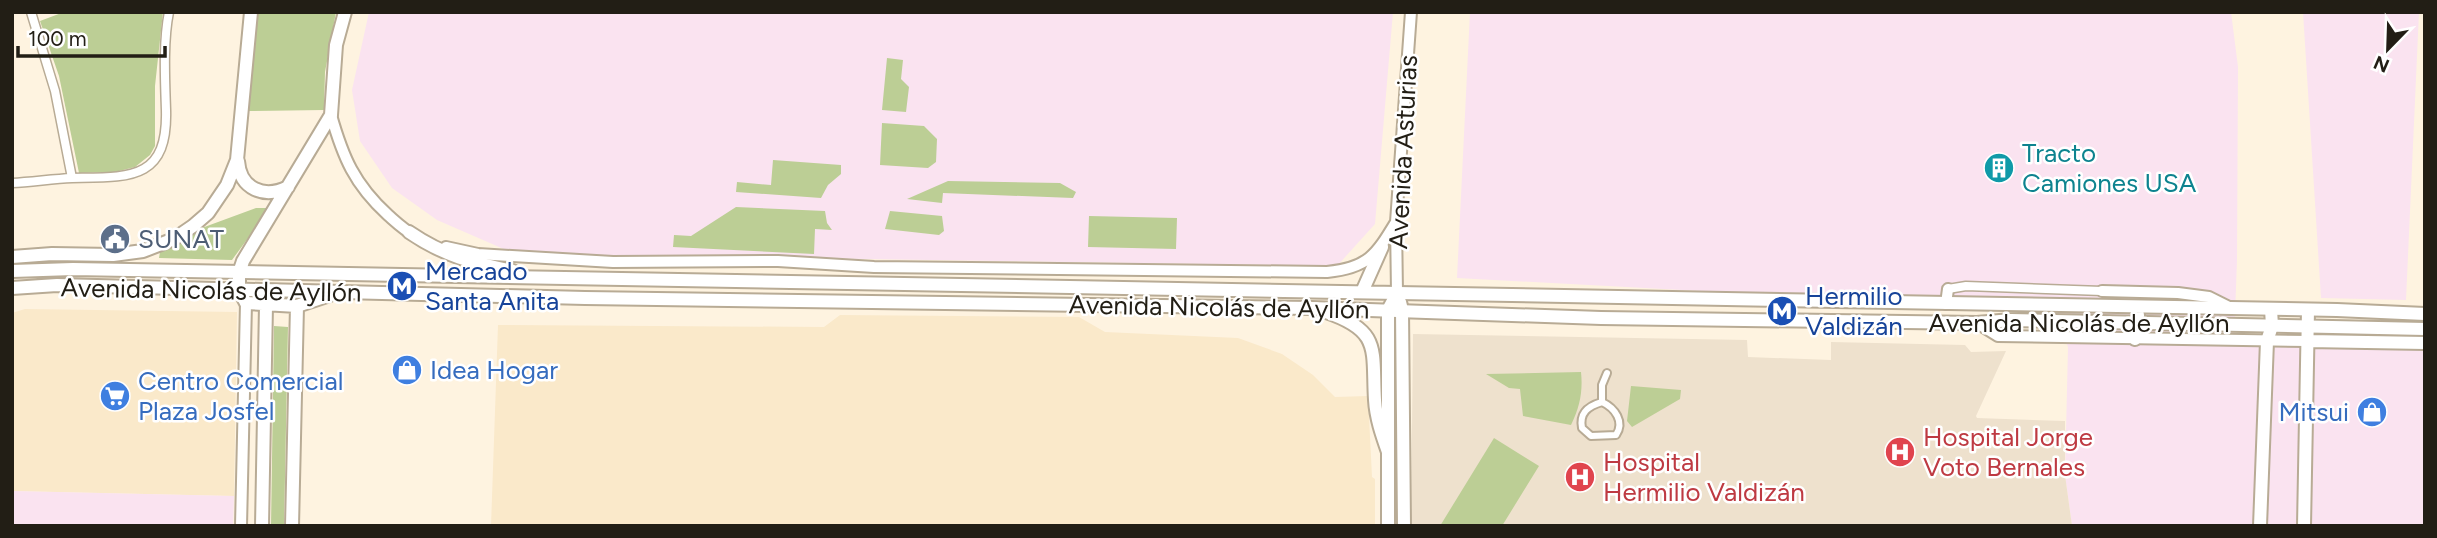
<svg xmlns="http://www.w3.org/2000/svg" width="2437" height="538" font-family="Figtree,sans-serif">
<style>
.built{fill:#fae9ca}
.industrial{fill:#fae3f0}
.medical{fill:#eee1cd}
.green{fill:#bcce95}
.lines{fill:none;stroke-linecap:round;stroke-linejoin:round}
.pedestrian-casing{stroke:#b8ab95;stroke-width:10}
.minor-casing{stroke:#b8ab95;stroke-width:11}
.tertiary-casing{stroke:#b8ab95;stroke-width:14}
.secondary-casing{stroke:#b8ab95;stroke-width:16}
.primary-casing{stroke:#b8ab95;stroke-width:16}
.pedestrian{stroke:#fff;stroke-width:6}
.minor{stroke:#fff;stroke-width:8}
.tertiary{stroke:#fff;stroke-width:10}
.secondary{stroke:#fff;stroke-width:12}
.primary{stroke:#fff;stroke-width:12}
.labels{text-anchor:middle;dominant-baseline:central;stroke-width:5;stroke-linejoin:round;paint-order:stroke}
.street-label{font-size:26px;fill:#221e15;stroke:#fff}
.culture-label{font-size:26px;fill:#0d838f;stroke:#fff;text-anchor:start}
.service-label{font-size:26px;fill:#4e5e75;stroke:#fff;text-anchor:start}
.transit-label{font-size:26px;fill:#164399;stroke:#fff;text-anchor:start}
.shop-label{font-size:26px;fill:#366cbe;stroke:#fff;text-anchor:start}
.health-label{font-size:26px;fill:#be3a42;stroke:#fff;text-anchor:start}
</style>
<rect width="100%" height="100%" fill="#fef3e0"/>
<path class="built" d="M25,309L237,312L234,496L12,491V313Z
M840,315L1079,317L1105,332L1238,338L1282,354L1313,375L1335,397L1368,396L1372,477L1375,479V526H491L498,325L824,327Z"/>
<path class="industrial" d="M369,12H1393L1375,224L1337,266L515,254L437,220L392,188L360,141L352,90Z
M1470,12H2231L2238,67L2237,260L2234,343L2425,348V526H2072L2065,475L2068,347L2052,310L1457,278Z
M2303,12H2419L2406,300L2321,298Z
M12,491L234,496L233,526H12Z"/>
<path class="medical" d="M1413,334L1747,340L1748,357L1831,360V342L1965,345L1971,352L2006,351L1976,416L1977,418L2065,421V475L2072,526H1411Z"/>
<path class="green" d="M64,12H163L155,86V146L150,155L135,167L115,172L79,173L59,76L40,21Z
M257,12H336L325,72L324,110L247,111Z
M887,58L903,60L901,79L909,87L906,112L882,110Z
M882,123L924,126L937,139L936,162L928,168L880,165Z
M773,160L841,165V174L828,185L821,198L736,192L737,182L771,185Z
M948,181L1060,183L1076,192L1073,198L943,193L942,203L907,199Z
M736,207L825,211L827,223L832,230L815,229L814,254L673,247L674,235L691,236Z
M256,208H270L232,260L159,258L160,252L199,229Z
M890,211L942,216L944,231L939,235L885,229Z
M1089,216L1177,218L1176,249L1088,247Z
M274,326L288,327L284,526H271Z
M1581,372C1583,391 1580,407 1571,425L1523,416L1520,389L1509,388L1486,374Z
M1631,386L1681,390L1680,399L1632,427L1627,421Z
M1494,438L1539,466L1502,526H1440Z"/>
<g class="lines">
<g class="pedestrian-casing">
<path id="pedestrian" d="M1602,402C1588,406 1579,413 1582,428L1591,436L1616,435C1625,422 1615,408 1602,402V385L1607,373"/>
</g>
<g class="minor-casing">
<path id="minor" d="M31,12L55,91L72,178
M12,183C32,182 52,179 72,178C129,177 168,181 166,110C165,80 163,41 169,12
M1948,289L1966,286L2102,291"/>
</g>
<g class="tertiary-casing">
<path id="tertiary" d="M331,115C343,157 354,184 388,215C396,222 404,230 414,235
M446,247L478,254L613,262L778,261L874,267L1327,272C1368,268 1376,255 1396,222
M2102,291L2178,293L2209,297L2229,307
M1397,293L1396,222L1411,12
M1946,304L1948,289
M1977,323L1998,336L2308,341
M241,526L246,303"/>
</g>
<g class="secondary-casing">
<path id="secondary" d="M238,161C240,189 264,199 288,187
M12,257L52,254L113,255L143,251L174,239L193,226L208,213L227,185L237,160L251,12
M239,290V273L243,261L331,115L336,45L345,12
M1400,302L1402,310L1404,526
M2308,341L2425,343
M1388,526V310L1397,293
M2260,526L2267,341L2272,326L2271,309
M2304,526L2308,310"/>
</g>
<g class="primary-casing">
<path id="primary" d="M409,232C444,256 473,263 513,271
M12,271L73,269L2337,310L2425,314
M12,288L57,285L585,298L1312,308L1601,318L1977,323L2011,320L2425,329
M239,290L246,303L297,306L330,295
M1362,292L1382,247
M1326,312C1382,331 1372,350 1375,400C1376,418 1382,435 1388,452
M2135,339L2138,315
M262,526L266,305
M292,526L297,306"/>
</g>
<use href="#pedestrian" class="pedestrian"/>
<use href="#minor" class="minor"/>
<use href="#tertiary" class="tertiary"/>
<use href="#secondary" class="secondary"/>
<use href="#primary" class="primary"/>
</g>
<defs>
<g id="building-disc" transform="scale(1.575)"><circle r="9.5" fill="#0f9aa8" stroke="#fff"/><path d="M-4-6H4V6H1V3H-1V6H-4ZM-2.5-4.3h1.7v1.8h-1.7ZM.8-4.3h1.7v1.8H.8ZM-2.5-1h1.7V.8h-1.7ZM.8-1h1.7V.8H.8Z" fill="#fff"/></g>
<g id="civic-disc" transform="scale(1.575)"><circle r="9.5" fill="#5c6f8a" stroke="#fff"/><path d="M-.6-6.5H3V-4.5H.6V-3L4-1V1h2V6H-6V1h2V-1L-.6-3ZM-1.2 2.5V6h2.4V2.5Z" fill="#fff"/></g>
<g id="metro-disc" transform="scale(1.575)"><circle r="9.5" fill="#1a4fb4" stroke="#fff"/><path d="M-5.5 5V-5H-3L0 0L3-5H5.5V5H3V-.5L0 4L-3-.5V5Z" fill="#fff"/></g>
<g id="shop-disc" transform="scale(1.575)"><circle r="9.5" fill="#3f7fe0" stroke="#fff"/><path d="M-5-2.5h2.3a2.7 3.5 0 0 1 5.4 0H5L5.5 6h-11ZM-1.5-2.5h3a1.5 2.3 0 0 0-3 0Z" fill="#fff"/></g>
<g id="supermarket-disc" transform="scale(1.575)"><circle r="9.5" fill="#3f7fe0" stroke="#fff"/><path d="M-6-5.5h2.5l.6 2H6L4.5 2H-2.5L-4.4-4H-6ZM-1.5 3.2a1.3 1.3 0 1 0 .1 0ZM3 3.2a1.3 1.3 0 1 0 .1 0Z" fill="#fff"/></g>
<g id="hospital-disc" transform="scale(1.575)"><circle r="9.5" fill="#e0444e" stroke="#fff"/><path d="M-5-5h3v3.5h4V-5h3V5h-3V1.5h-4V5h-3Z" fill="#fff"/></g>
</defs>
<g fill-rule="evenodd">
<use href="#building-disc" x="1999" y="168"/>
<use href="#civic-disc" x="115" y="239"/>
<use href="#metro-disc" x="402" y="286"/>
<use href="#metro-disc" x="1782" y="311"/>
<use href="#shop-disc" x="407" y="370"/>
<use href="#supermarket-disc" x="115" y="396"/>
<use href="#shop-disc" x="2372" y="412"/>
<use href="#hospital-disc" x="1900" y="452"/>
<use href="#hospital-disc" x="1580" y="477"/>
</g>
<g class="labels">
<g class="street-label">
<text transform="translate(1403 152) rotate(-87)">Avenida Asturias</text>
<text transform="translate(211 290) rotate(1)">Avenida Nicolás de Ayllón</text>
<text transform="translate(1219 307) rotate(1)">Avenida Nicolás de Ayllón</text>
<text x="2079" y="323">Avenida Nicolás de Ayllón</text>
</g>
<g class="culture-label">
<text x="2022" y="153">Tracto<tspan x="2022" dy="30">Camiones USA</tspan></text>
</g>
<g class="service-label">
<text x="138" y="239">SUNAT</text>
</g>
<g class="transit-label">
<text x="425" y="271">Mercado<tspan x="425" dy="30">Santa Anita</tspan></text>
<text x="1805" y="296">Hermilio<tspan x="1805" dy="30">Valdizán</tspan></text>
</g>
<g class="shop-label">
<text x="430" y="370">Idea Hogar</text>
<text x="138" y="381">Centro Comercial<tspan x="138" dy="30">Plaza Josfel</tspan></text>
<text x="2349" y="412" text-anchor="end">Mitsui</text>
</g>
<g class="health-label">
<text x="1923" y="437">Hospital Jorge<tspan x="1923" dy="30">Voto Bernales</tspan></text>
<text x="1603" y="462">Hospital<tspan x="1603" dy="30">Hermilio Valdizán</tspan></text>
</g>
</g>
<rect width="2437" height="538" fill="none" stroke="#221e15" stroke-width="28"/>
<g transform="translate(2388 49) rotate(203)" stroke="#ffffff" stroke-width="5" paint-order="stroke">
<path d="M0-5L12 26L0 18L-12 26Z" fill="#221e15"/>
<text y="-10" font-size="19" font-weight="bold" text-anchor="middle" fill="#221e15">N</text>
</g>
<path d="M18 46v10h147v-10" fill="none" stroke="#221e15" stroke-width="3.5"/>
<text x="28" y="46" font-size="21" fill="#221e15" stroke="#ffffff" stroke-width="5" paint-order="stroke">100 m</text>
</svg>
